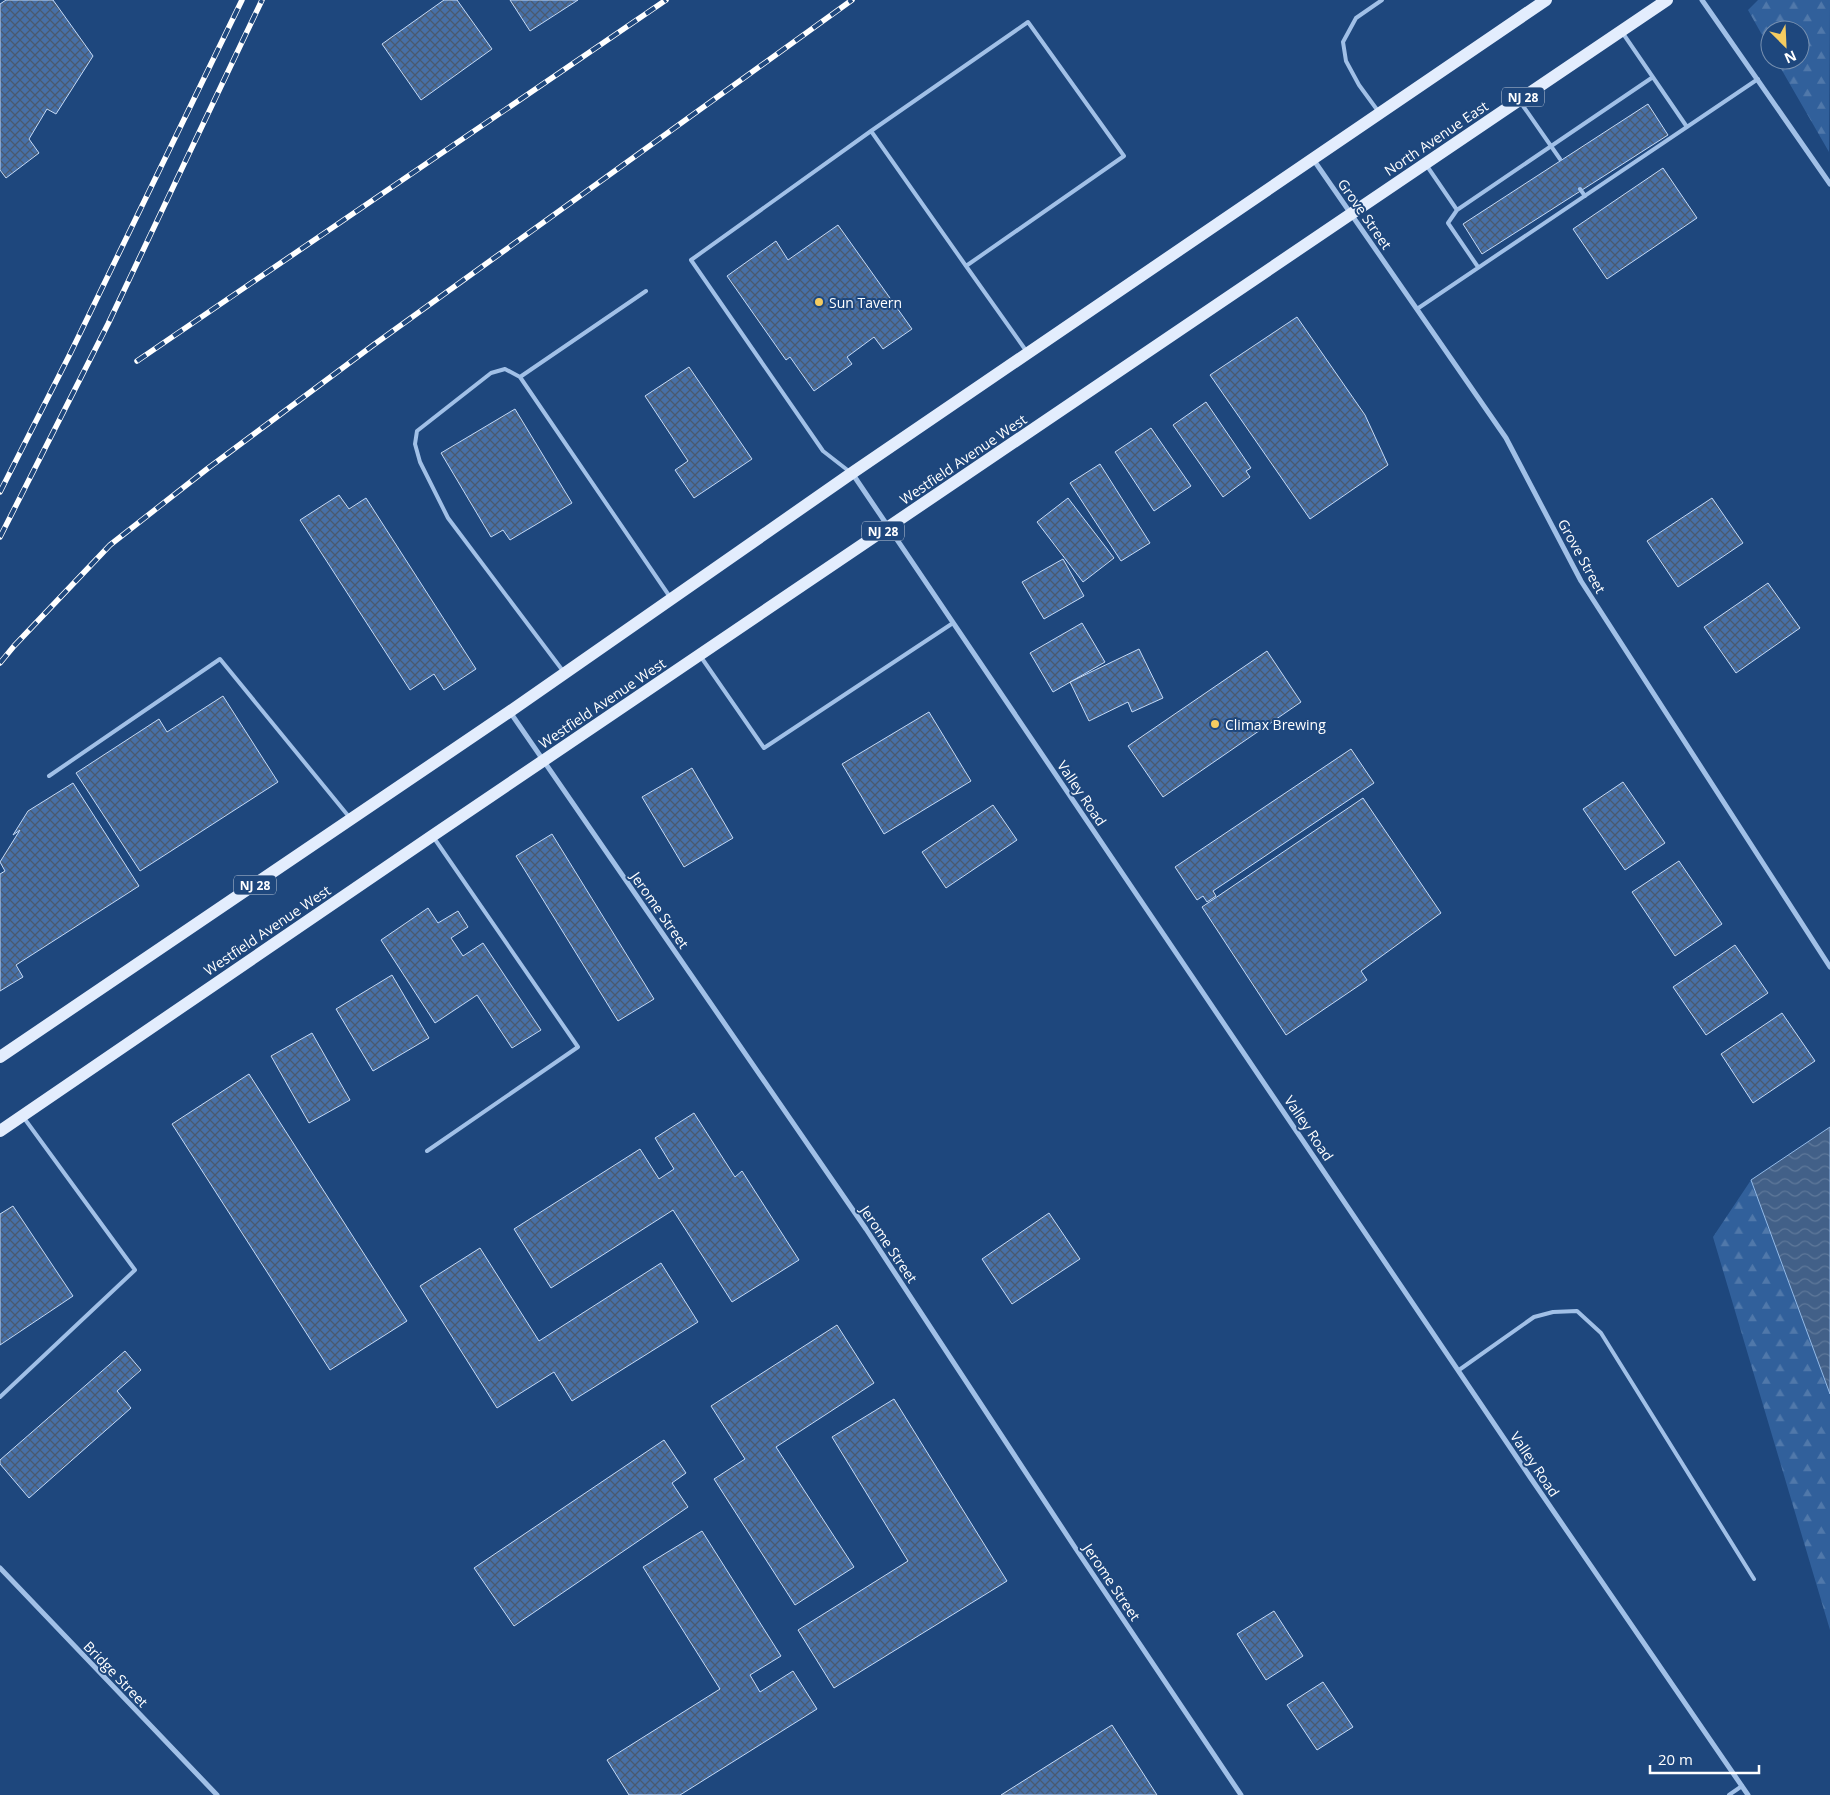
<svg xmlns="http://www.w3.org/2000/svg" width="1830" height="1795" font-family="'Open Sans',sans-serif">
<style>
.forest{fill:url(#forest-firs)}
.water{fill:url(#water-waves);stroke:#94bbe9}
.building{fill:url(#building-cross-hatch);stroke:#c5daf6}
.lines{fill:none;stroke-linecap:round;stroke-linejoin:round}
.lane{stroke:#a1c0e7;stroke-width:4}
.street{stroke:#a1c0e7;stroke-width:5}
.primary{stroke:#e3edfd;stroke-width:12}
.rail-casing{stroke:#fff;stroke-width:5.5}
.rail{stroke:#1e477d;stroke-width:4;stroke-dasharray:11;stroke-linecap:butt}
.poi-dot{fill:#f6cc60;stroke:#1e477d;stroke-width:2}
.labels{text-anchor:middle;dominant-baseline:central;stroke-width:4;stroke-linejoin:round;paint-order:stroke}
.shield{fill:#1e477d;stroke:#bcc8d8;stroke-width:1}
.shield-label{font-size:12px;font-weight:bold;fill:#fff}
.street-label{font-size:14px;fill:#fff;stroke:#1e477d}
.poi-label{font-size:14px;fill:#fff;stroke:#1e477d;text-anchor:start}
</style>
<defs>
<pattern id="forest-firs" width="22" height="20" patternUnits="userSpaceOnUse" patternTransform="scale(1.25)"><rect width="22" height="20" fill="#31609b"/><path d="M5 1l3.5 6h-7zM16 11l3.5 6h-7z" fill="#5078aa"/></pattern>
<pattern id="water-waves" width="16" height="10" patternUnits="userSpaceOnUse" patternTransform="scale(1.25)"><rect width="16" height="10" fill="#426088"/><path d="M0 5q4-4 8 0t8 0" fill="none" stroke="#5e789a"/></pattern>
<pattern id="building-cross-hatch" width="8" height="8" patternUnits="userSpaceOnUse" patternTransform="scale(1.25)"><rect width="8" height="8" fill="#4770a7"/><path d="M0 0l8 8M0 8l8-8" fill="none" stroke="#4a5a70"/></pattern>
</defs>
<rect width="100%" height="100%" fill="#1e477d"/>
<path class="forest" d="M1758,0H1830L1829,152L1776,60H1800V30H1770V49L1748,10Z
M1751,1180L1830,1394V1630L1713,1237Z"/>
<path class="water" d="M1830,1127V1394L1751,1180Z"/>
<path class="building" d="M6,0H53L93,56L56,114L47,109L29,139L39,153L6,178L0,170V4Z
M444,0H457L492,49L421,100L382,44Z
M510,0H578L530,31Z
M1648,104L1668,135L1482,254L1463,224Z
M1663,168L1697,218L1607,279L1573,229Z
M838,225L912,329L883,349L874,337L847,357L852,364L814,391L790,357L786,360L727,276L776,241L788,260Z
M1297,317L1365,415L1388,465L1310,519L1210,375Z
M689,367L752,459L694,498L675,470L688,461L645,396Z
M1206,402L1251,468L1246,471L1250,477L1223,497L1173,425Z
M515,409L572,503L510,540L503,530L491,537L441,453Z
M1151,428L1191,486L1154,511L1115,452Z
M1100,464L1150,543L1121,561L1070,483Z
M339,495L349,509L366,498L476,669L444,690L434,674L410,690L300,520Z
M1068,498L1114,558L1083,582L1037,522Z
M1712,498L1743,543L1678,587L1647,541Z
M1063,559L1084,596L1044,619L1022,582Z
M1768,583L1800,628L1736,673L1704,627Z
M1082,623L1105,662L1053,692L1030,653Z
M1139,649L1163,698L1132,712L1128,702L1089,721L1070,682Z
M1267,651L1301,702L1163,797L1128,746Z
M223,696L278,782L140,871L76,773L159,719L167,732Z
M929,712L971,781L884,834L842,764Z
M1351,749L1374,783L1213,891L1216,896L1207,902L1203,896L1197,900L1175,867Z
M692,768L733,838L684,867L642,797Z
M1623,782L1665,843L1625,870L1583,809Z
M73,783L139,886L16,965L23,977L0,991V874L5,871L0,862L20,830L13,835L28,811Z
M1363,798L1441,913L1361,971L1367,980L1286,1035L1202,907Z
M993,805L1017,840L946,888L922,852Z
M552,834L654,999L618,1021L516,856Z
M1679,861L1722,924L1675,956L1632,892Z
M428,908L438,923L458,911L468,927L451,938L463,956L483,943L541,1030L512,1048L477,995L435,1023L381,940Z
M1735,945L1768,993L1706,1035L1673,987Z
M392,975L429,1038L373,1071L336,1009Z
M1782,1013L1815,1061L1753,1103L1721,1054Z
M312,1033L350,1100L309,1123L271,1056Z
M249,1074L407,1321L330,1370L172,1124Z
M694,1113L735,1177L742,1171L799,1260L732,1302L673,1210L551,1288L514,1229L640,1149L659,1179L674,1169L655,1138Z
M13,1206L73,1296L0,1345V1214Z
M1049,1213L1080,1259L1012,1304L982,1259Z
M480,1248L539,1341L661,1263L698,1322L572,1401L554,1372L497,1408L420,1286Z
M837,1325L874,1383L776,1447L854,1567L795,1605L714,1479L745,1459L711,1406Z
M125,1351L141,1370L117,1391L131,1408L29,1498L0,1464V1460Z
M894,1399L1007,1581L834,1688L798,1630L908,1561L832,1437Z
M664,1440L686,1473L672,1483L688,1507L514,1626L474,1568Z
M702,1531L781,1656L750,1675L760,1692L793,1671L817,1709L680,1795H629L607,1760L720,1689L643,1567Z
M1274,1611L1303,1656L1266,1680L1237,1634Z
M1323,1682L1353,1727L1317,1750L1287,1705Z
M1112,1725L1157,1795H1001Z"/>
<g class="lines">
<path class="lane" d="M1622,32L1687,127
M1521,103L1560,159
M1378,111L1359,85L1346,61L1343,42L1356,18L1382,0
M1427,166L1457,210
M1580,189L1585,196
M966,266L1027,352
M1478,267L1448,223L1457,210L1653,77
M1417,309L1758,79
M520,377L646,291
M850,472L823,451L691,260L871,131L1028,22L1124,156L966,266L871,131
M701,657L764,748L953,623
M563,671L448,518L420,462L415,444L417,431L491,373L505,369L520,377L670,597
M49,776L220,659L350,818
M427,1151L578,1047L434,838
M1459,1370L1534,1317L1553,1312L1577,1311L1601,1333L1754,1579
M0,1397L135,1270L24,1118
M1729,1795L1742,1786"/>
<path class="street" d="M1702,0L1830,184
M1313,159L1506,438L1581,581L1830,967
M852,473L1530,1477L1748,1795
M510,712L866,1229L1076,1549L1241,1795
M0,1568L217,1795"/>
<path class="primary" d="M0,1057L509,712L852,473L1546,0
M0,1131L432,836L1667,0"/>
<g class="rail-casing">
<path id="rail" d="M137,361L666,0
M0,492L70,354L242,0
M0,537L108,324L262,0
M0,663L14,646L110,545L207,469L372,346L852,0"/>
</g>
<use href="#rail" class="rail"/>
</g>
<g class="poi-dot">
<circle cx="819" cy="302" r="5"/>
<circle cx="1215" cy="724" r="5"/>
</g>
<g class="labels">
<g class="shield">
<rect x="1502" y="87.5" width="42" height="19" rx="4"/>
<rect x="862" y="521.5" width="42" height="19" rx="4"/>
<rect x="234" y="875.5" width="42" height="19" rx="4"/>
</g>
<g class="shield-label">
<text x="1523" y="97">NJ 28</text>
<text x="883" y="531">NJ 28</text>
<text x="255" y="885">NJ 28</text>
</g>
<g class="street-label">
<text transform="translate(1436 138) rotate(-34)">North Avenue East</text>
<text transform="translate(1365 214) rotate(55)">Grove Street</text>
<text transform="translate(963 459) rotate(-34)">Westfield Avenue West</text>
<text transform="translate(1582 556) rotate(61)">Grove Street</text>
<text transform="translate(602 703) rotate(-34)">Westfield Avenue West</text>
<text transform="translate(1082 793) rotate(56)">Valley Road</text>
<text transform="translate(660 910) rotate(55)">Jerome Street</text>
<text transform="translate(267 930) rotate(-34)">Westfield Avenue West</text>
<text transform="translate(1309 1128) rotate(56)">Valley Road</text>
<text transform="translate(889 1244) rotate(56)">Jerome Street</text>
<text transform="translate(1535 1464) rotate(56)">Valley Road</text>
<text transform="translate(1112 1582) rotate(56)">Jerome Street</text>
<text transform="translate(116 1674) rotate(46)">Bridge Street</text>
</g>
<g class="poi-label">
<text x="829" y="302">Sun Tavern</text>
<text x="1225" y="724">Climax Brewing</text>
</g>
</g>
<g transform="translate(1785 45) rotate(156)"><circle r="24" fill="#1e477d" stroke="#7891b1"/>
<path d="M0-4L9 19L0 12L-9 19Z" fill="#f6cc60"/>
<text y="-8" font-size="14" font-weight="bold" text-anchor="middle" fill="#ffffff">N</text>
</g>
<path d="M1650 1765v8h109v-8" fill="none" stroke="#ffffff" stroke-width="2.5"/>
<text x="1658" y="1765" font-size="15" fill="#ffffff" stroke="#1e477d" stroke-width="4" paint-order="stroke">20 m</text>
</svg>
